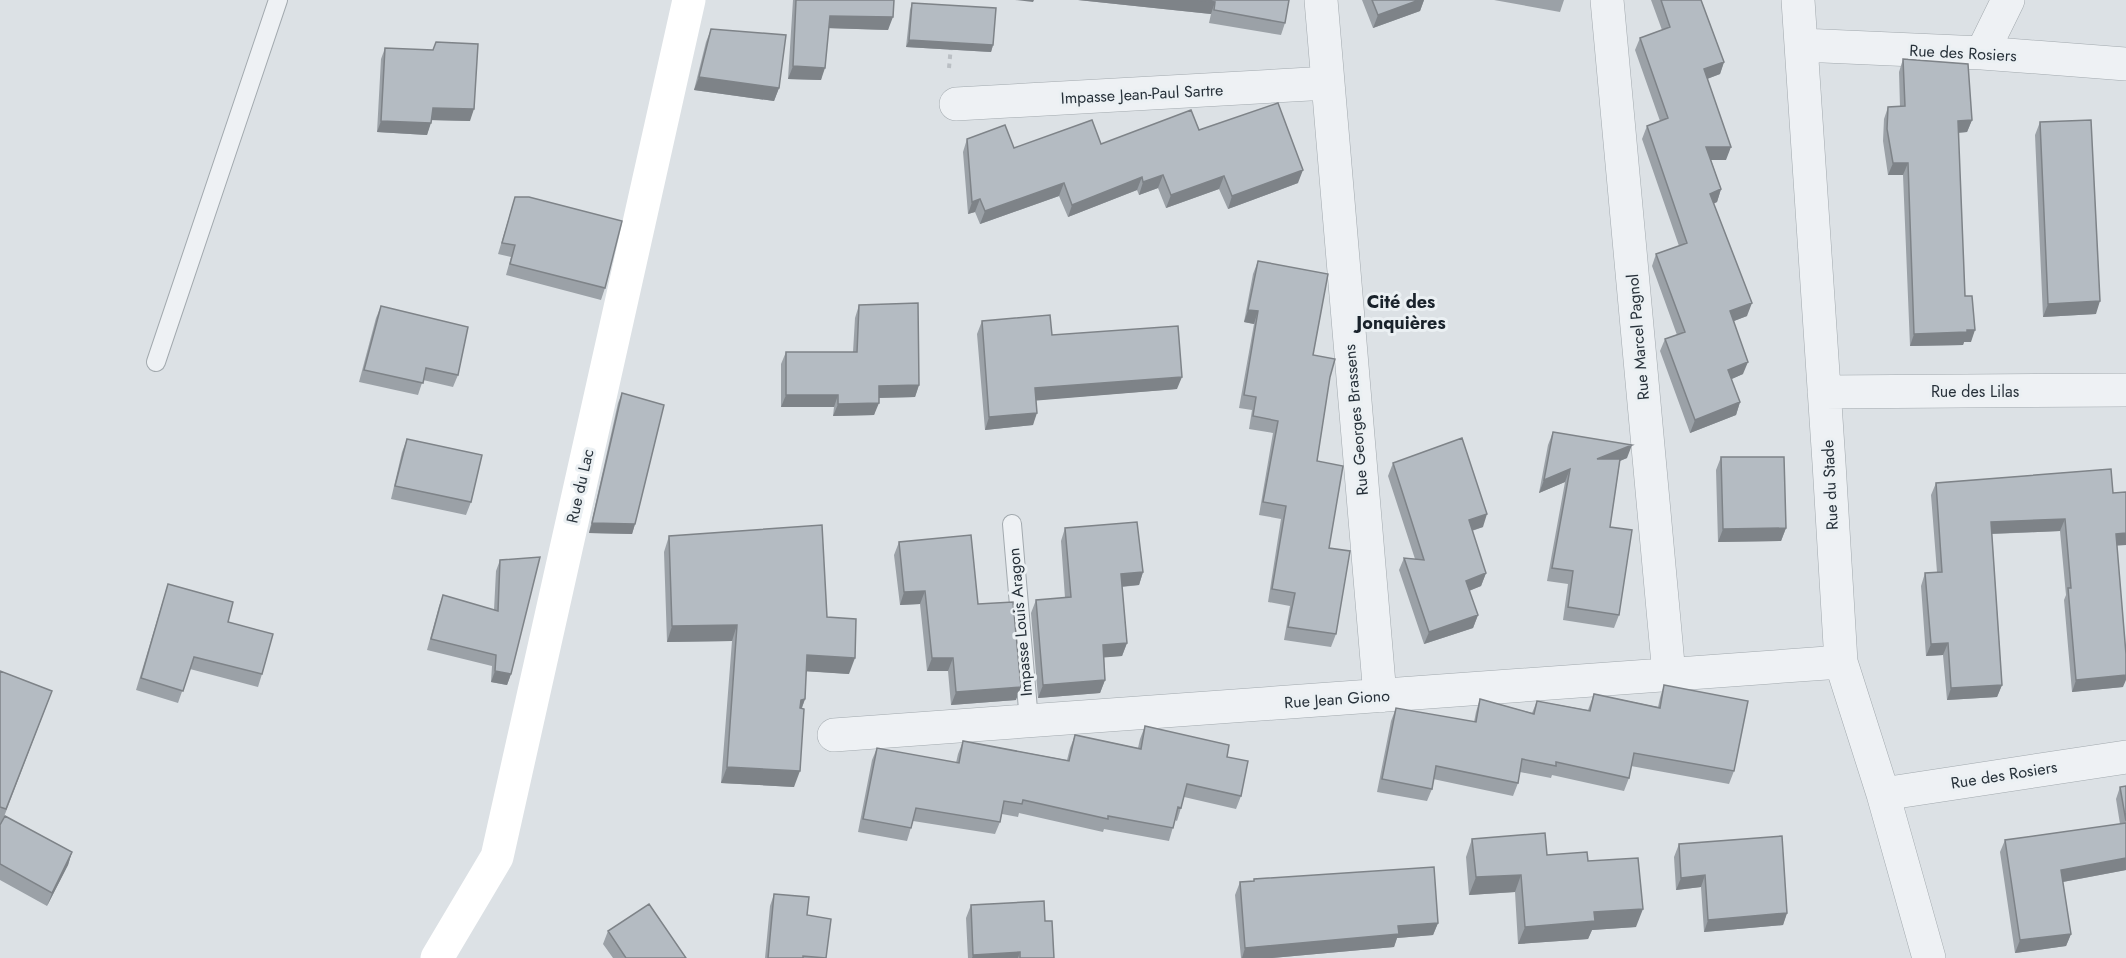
<svg xmlns="http://www.w3.org/2000/svg" width="2126" height="958" font-family="Jost,sans-serif">
<style>
.lines{fill:none;stroke-linecap:round;stroke-linejoin:round}
.lane-casing{stroke:#a2a9ae;stroke-width:20}
.street-casing{stroke:#a2a9ae;stroke-width:34}
.path{stroke:#babfc4;stroke-width:4;stroke-dasharray:4.5 4.5;stroke-linecap:butt}
.lane{stroke:#eef1f4;stroke-width:18}
.street{stroke:#eef1f4;stroke-width:33}
.secondary{stroke:#fff;stroke-width:33}
.wall{fill:#9ba1a7}
.shaded-wall{fill:#7e8388}
.building{fill:#b4bbc2;stroke:#7e8388;stroke-width:1.5}
.labels{text-anchor:middle;dominant-baseline:central;stroke-width:6;stroke-linejoin:round;paint-order:stroke}
.street-label{font-size:16px;fill:#27313a;stroke:#ebf0f3}
.neighbourhood-label{font-size:18px;font-weight:bold;fill:#19222b;stroke:#ebf0f3}
</style>
<rect width="100%" height="100%" fill="#dce1e5"/>
<g class="lines">
<g class="lane-casing">
<path id="lane" d="M156,362L278,0
M1012,524L1029,721"/>
</g>
<g class="street-casing">
<path id="street" d="M1321,0L1380,696
M1607,0L1669,675
M1798,0L1829,463L1841,662L1883,794L1929,958
M1801,45L1982,53L2126,64
M1982,53L2008,0
M956,104L1328,83
M1824,392L2126,390
M834,735L1841,662
M1883,794L2126,757"/>
</g>
<path class="path" d="M949,68L951,46"/>
<use href="#lane" class="lane"/>
<use href="#street" class="street"/>
<path class="secondary" d="M437,958L497,857L689,0"/>
</g>
<path class="wall" d="M793,0H894L888,30L829,28L821,80L788,79Z
M1078,0H1289L1285,23L1281,35L1209,23L1211,14Z
M1362,0H1424L1420,11L1373,28Z
M1494,0H1564L1560,12Z
M1651,0H1701L1724,62L1720,74L1707,79L1726,160H1711L1721,189L1717,202L1713,204L1747,316L1734,321L1743,374L1731,379L1740,402L1736,415L1690,433L1660,351L1665,339L1677,335L1652,266L1656,254L1679,246L1642,139L1647,126L1660,121L1635,50L1640,38L1662,30Z
M912,3L993,45L991,52L906,47L910,10Z
M711,29L779,88L774,101L694,90L706,42Z
M385,48L470,121L431,120L427,135L377,132L381,59Z
M1903,59L1972,120L1967,132L1958,133L1965,296L1971,342H1964L1963,345L1910,346L1903,175H1888L1883,141L1884,119L1888,107H1900L1899,72Z
M2040,122L2096,314L2043,317L2035,135Z
M1199,130L1298,183L1228,209L1219,189L1166,208L1158,188L1139,195L1137,190L1068,217L1059,196L980,224L975,212L968,214L963,152L967,139L1014,148L1101,144Z
M515,197L605,288L601,300L506,275L511,257L498,254Z
M1258,261L1313,355L1330,377L1317,461L1329,548L1336,634L1331,647L1284,640L1290,606L1268,602L1281,519L1259,515L1273,433L1249,429L1252,410L1239,408L1254,324L1244,322L1253,274Z
M859,305L919,385L915,397L879,398L874,415L833,416L834,407H781V364L786,352H853L855,318Z
M381,306L458,375L453,387L423,380L418,395L359,382L376,318Z
M982,321L1052,335L1177,389L1036,400L1033,425L985,430L977,334Z
M622,393L635,524L632,534L589,533L618,403Z
M1553,432L1627,458L1620,461L1610,527L1619,615L1614,628L1563,620L1568,584L1547,581L1565,482L1539,493L1548,445Z
M407,439L471,502L466,515L391,499L402,452Z
M1721,457L1786,528L1781,541L1718,542L1716,470Z
M1393,463L1483,527L1472,531L1486,573L1481,586L1469,591L1478,615L1473,628L1424,644L1399,570L1404,558L1415,559L1388,476Z
M2111,469L2117,546L2123,687L2072,692L2064,600L2066,595L2060,531L1992,534L2002,685L1997,697L1947,700L1943,655L1926,656L1921,586L1925,573L1937,572L1931,495L1936,483Z
M1065,528L1143,572L1139,585L1122,587L1127,643L1122,656L1104,657L1105,680L1100,693L1038,698L1031,613L1036,600L1065,598L1061,541Z
M669,536L827,617L849,674L806,671L805,699L802,708L794,787L721,783L732,641L667,642L664,552Z
M899,542L978,604L1016,700L951,705L948,671H927L920,604L900,605L894,555Z
M500,560L511,674L507,685L491,682L492,666L427,650L439,606L443,595L494,610L496,571Z
M168,584L228,622L262,674L258,687L190,669L178,703L136,690Z
M0,671L52,691L2,822L72,852L68,865L47,906L0,880Z
M1664,685L1734,771L1729,784L1631,766L1629,778L1624,791L1552,775L1551,778L1520,772L1518,783L1513,796L1433,779L1432,789L1427,801L1377,792L1391,721L1396,708L1474,722L1476,712L1480,699L1532,713L1537,701L1588,710L1594,694L1658,707L1660,698Z
M1145,726L1227,757L1241,796L1236,809L1184,797L1181,808L1177,821L1175,820L1169,841L1104,829L1103,832L1019,813L1018,817L1002,814L1000,822L995,834L913,821L907,841L858,832L872,760L877,748L956,763L958,754L963,741L1067,760L1070,748L1075,735L1138,748L1140,739Z
M2126,786V870L2063,882L2071,934L2066,946L2015,953L2000,852L2005,840L2120,824L2116,799L2120,787Z
M1472,839L1547,855L1588,861L1636,927L1592,930L1588,939L1518,944L1515,892L1469,895L1466,857Z
M1679,844L1787,913L1783,925L1704,932L1701,887L1676,890L1674,857Z
M1240,882L1438,923L1433,935L1397,938L1394,947L1272,958H1241L1235,895Z
M774,894L807,915L826,958H765L770,906Z
M971,905L1045,921L1054,958H968L966,918Z
M608,931L686,958H613L603,944Z"/>
<path class="shaded-wall" d="M1015,0H1034L1033,2Z
M1078,0H1198L1215,2L1211,14Z
M1419,0H1424L1420,11L1373,28L1378,15Z
M830,16L893,17L888,30L825,28Z
M909,40L993,45L991,52L906,47Z
M1724,62L1720,74L1699,82L1704,69Z
M793,66L825,68L821,80L788,79Z
M699,77L779,88L774,101L694,90Z
M433,108L474,109L470,121L429,120Z
M1972,120L1967,132L1953,133L1958,121Z
M381,121L431,123L427,135L377,132Z
M1706,147H1731L1726,160H1701Z
M1893,163H1908L1903,175H1888Z
M1303,170L1298,183L1228,209L1232,196Z
M1163,175L1158,188L1139,195L1143,182Z
M1224,176L1219,189L1166,208L1171,195Z
M1142,177L1137,190L1068,217L1072,205Z
M1064,183L1059,196L980,224L985,211Z
M1721,189L1717,202L1705,207L1710,194Z
M980,199L975,212L968,214L972,202Z
M2100,301L2096,314L2043,317L2048,304Z
M1752,303L1747,316L1726,324L1730,311Z
M1248,310L1258,311L1254,324L1244,322Z
M1967,330H1975L1971,342H1964L1963,345L1910,346L1914,334Z
M1748,362L1743,374L1723,383L1728,370Z
M1182,377L1177,389L1031,401L1035,388Z
M919,385L915,397L874,398L879,386Z
M786,395H838L834,407H781Z
M1740,402L1736,415L1690,433L1695,420Z
M879,403L874,415L833,416L838,404Z
M1037,413L1033,425L985,430L989,417Z
M1632,445L1627,458L1592,472L1597,459Z
M1570,469L1565,482L1539,493L1544,480Z
M1487,514L1483,527L1464,533L1469,520Z
M2065,519L2060,531L1986,534L1991,522Z
M592,523L635,524L632,534L589,533Z
M1786,528L1781,541L1718,542L1723,529Z
M2126,533V545L2112,546L2116,534Z
M1143,572L1139,585L1116,587L1121,574Z
M1486,573L1481,586L1461,594L1466,581Z
M925,591L920,604L900,605L904,592Z
M1478,615L1473,628L1424,644L1429,632Z
M737,625L732,641L667,642L672,626Z
M1127,643L1122,656L1098,658L1103,645Z
M1948,643L1943,655L1926,656L1931,644Z
M807,655L855,658L849,674L801,671Z
M932,658H953L948,671H927Z
M495,671L511,674L507,685L491,682Z
M2126,675V680L2123,687L2072,692L2076,680Z
M1105,680L1100,693L1038,698L1043,685Z
M2002,685L1997,697L1947,700L1951,688Z
M1021,687L1016,700L951,705L956,692Z
M805,699L799,715L801,700Z
M727,767L800,771L794,787L721,783Z
M72,852L68,865L47,906L52,893Z
M2126,858V870L2057,883L2061,870Z
M1521,875L1515,892L1469,895L1476,877Z
M1705,875L1701,887L1676,890L1681,878Z
M1643,909L1636,927L1592,930L1588,939L1518,944L1525,927L1594,912Z
M1787,913L1783,925L1704,932L1708,920Z
M1438,923L1433,935L1397,938L1394,947L1272,958H1242L1245,948L1398,926Z
M2071,934L2066,946L2015,953L2020,940Z
M1020,952L1018,958H972L973,955Z"/>
<path class="building" d="M796,0H894L893,17L830,16L825,68L793,66Z
M1198,0H1289L1285,23L1214,10L1215,2Z
M1372,0H1419L1378,15Z
M1661,0H1701L1724,62L1704,69L1731,147H1706L1721,189L1710,194L1752,303L1730,311L1748,362L1728,370L1740,402L1695,420L1665,339L1685,332L1656,254L1687,243L1647,126L1668,118L1640,38L1670,27Z
M912,3L996,8L993,45L909,40Z
M711,29L786,35L779,88L699,77Z
M436,42L478,44L474,109L433,108L431,123L381,121L385,48L433,50Z
M1903,59L1968,64L1972,120L1958,121L1965,296H1972L1975,330H1967V332L1914,334L1908,163H1893L1887,129L1888,107L1905,106Z
M1278,103L1303,170L1232,196L1224,176L1171,195L1163,175L1143,182L1142,177L1072,205L1064,183L985,211L980,199L972,202L967,139L1005,125L1014,148L1092,120L1101,144L1191,110L1199,130Z
M2091,120L2100,301L2048,304L2040,122Z
M515,197H529L622,221L605,288L510,264L515,245L502,243Z
M1258,261L1328,274L1313,355L1335,359L1330,377L1317,461L1343,466L1329,548L1350,551L1336,634L1288,627L1295,593L1272,589L1286,506L1263,502L1278,421L1253,416L1256,397L1244,395L1258,311L1248,310Z
M918,303L919,385L879,386V403L838,404V395H786V352H857L859,305Z
M381,306L468,327L458,375L426,368L423,383L364,370Z
M1050,315L1052,335L1178,326L1182,377L1035,388L1037,413L989,417L982,321Z
M622,393L664,405L635,524L592,523Z
M1553,432L1632,445L1597,459H1620L1610,527L1632,530L1619,615L1568,607L1573,571L1552,568L1570,469L1544,480Z
M1462,438L1487,514L1469,520L1486,573L1466,581L1478,615L1429,632L1404,558L1424,560L1393,463Z
M407,439L482,455L471,502L395,486Z
M1721,457H1784L1786,528L1723,529Z
M2111,469L2113,493L2126,492V533L2116,534L2126,654V675L2076,680L2068,588H2071L2065,519L1991,522L2002,685L1951,688L1948,643L1931,644L1925,573L1942,572L1936,483Z
M1137,522L1143,572L1121,574L1127,643L1103,645L1105,680L1043,685L1036,600L1071,597L1065,528Z
M822,525L827,617L856,619L855,658L807,655L805,699L801,700L800,708L804,709L800,771L727,767L737,625L672,626L669,536Z
M971,535L978,604L1013,602L1021,687L956,692L953,658H932L925,591L904,592L899,542Z
M540,557L511,674L495,671L496,655L431,639L443,595L498,611L500,560Z
M168,584L233,602L228,622L273,634L262,674L194,657L183,691L141,678Z
M0,671L52,691L6,809L0,807Z
M1664,685L1748,701L1734,771L1634,753L1629,778L1556,762V766L1522,759L1518,783L1436,766L1432,789L1382,779L1396,708L1476,722L1480,699L1534,714L1537,701L1590,711L1594,694L1660,708Z
M1145,726L1229,745L1227,757L1248,761L1241,796L1187,784L1181,808L1178,807L1173,828L1108,816V819L1023,800L1022,804L1004,801L1000,822L916,808L911,828L863,819L877,748L959,763L963,741L1069,761L1075,735L1141,749Z
M2126,786V821L2120,787Z
M5,816L72,852L52,893L0,864V825Z
M2126,823V858L2061,870L2071,934L2020,940L2005,840Z
M1545,833L1547,855L1587,852L1588,861L1638,858L1643,909L1594,912L1595,921L1525,927L1521,875L1476,877L1472,839Z
M1782,836L1787,913L1708,920L1705,875L1681,878L1679,844Z
M1434,867L1438,923L1398,926L1399,934L1245,948L1240,882L1254,881V879Z
M774,894L809,897L807,915L831,919L826,958L803,956V958H768Z
M1044,901L1045,921H1052L1054,958H1020V952L973,955L971,905Z
M649,904L686,958H626L608,931Z"/>
<g class="labels">
<g class="street-label">
<text transform="translate(1963 53) rotate(3)">Rue des Rosiers</text>
<text transform="translate(1142 94) rotate(-3)">Impasse Jean-Paul Sartre</text>
<text transform="translate(1638 337) rotate(-95)">Rue Marcel Pagnol</text>
<text x="1975" y="391">Rue des Lilas</text>
<text transform="translate(1356 420) rotate(-95)">Rue Georges Brassens</text>
<text transform="translate(1830 485) rotate(-93)">Rue du Stade</text>
<text transform="translate(580 486) rotate(-77)">Rue du Lac</text>
<text transform="translate(1020 622) rotate(-95)">Impasse Louis Aragon</text>
<text transform="translate(1337 699) rotate(-4)">Rue Jean Giono</text>
<text transform="translate(2004 775) rotate(-9)">Rue des Rosiers</text>
</g>
<g class="neighbourhood-label">
<text x="1401" y="302">Cité des<tspan x="1401" dy="21">Jonquières</tspan></text>
</g>
</g>
</svg>
